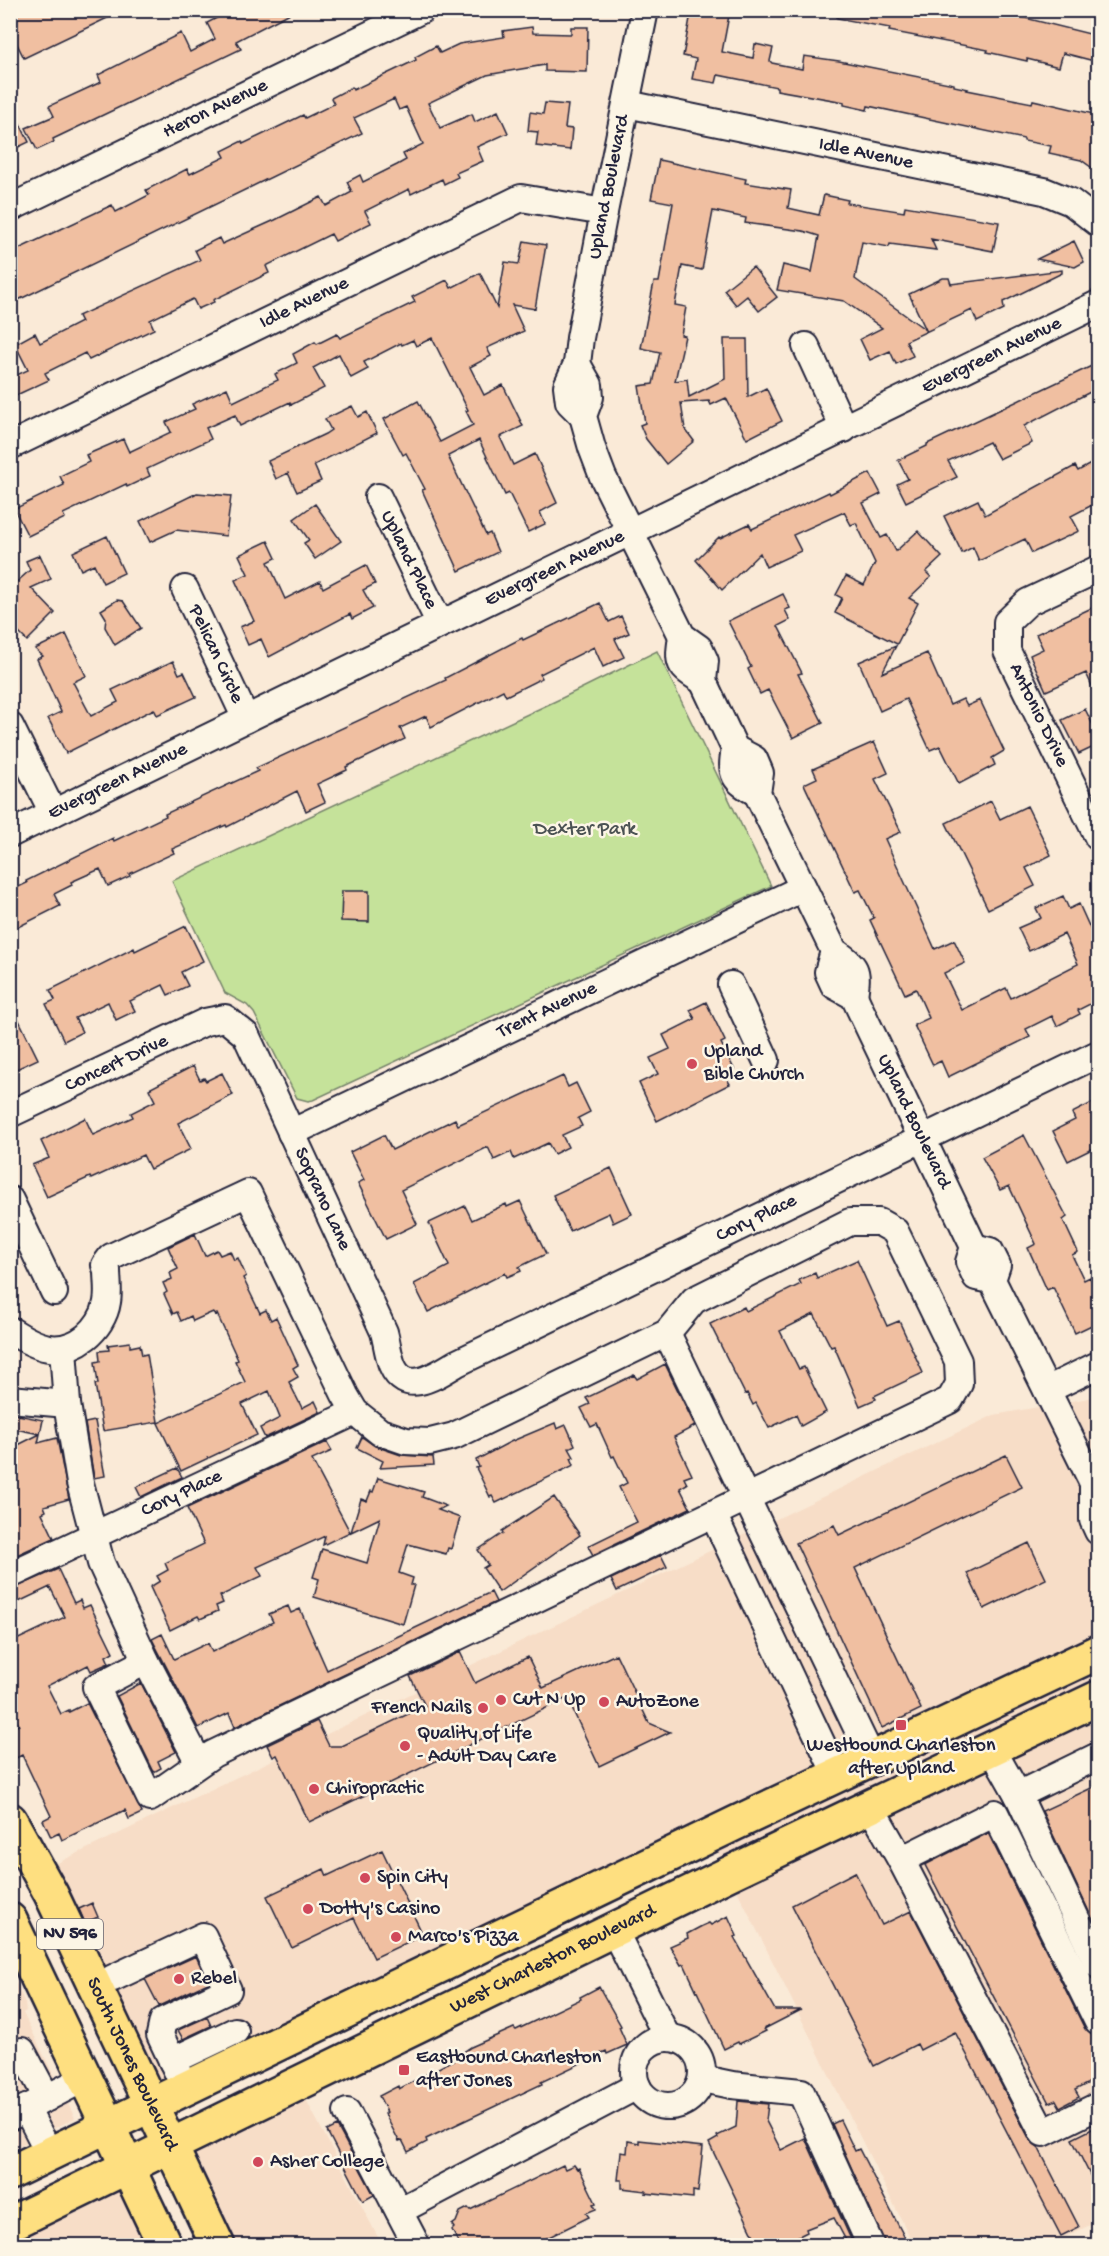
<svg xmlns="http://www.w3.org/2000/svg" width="1109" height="2256" font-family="'Gochi Hand',sans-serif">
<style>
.built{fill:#f7ddc7}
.green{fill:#c5e29a;stroke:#74826a;stroke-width:1.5}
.building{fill:#f0bfa1;stroke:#22223b;stroke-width:1.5}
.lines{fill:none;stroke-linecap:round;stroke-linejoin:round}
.minor-casing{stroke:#22223b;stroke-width:30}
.major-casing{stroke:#22223b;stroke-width:38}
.minor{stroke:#fcf5e5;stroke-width:26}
.major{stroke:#fedf80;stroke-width:33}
.poi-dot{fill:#d1495b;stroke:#fcf5e5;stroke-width:2}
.labels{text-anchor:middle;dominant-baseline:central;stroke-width:5;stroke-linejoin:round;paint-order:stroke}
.shield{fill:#fcf5e5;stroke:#63616e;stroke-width:1.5}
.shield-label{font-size:18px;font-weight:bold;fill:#22223b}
.street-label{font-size:20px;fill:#22223b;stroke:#fcf5e5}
.park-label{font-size:20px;fill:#4b5253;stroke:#fcf5e5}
.poi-label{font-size:20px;fill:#22223b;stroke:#fcf5e5;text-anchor:start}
</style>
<rect width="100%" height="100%" fill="#faead7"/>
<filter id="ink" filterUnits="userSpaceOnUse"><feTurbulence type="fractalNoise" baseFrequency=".0167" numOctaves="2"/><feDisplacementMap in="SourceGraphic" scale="12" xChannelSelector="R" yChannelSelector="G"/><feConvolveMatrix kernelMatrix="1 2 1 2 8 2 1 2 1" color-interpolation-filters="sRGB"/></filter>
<g filter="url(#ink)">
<path class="built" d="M1098,1393V2221L1049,2245H914L710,1836L151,2104L49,1867L994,1415L1089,1398Z
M10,1970L25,2003L26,2011L23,2013L75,2118L11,2150Z
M298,2084L382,2245H218L171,2147Z
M127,2168L165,2246H13L20,2220Z"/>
<path class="green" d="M657,651L771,886L313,1100L308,1101L297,1098L254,1013L247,1005L225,993L172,881L560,699Z"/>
<path class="building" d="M26,10H124L24,58L10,30V18Z
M232,10H296L236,41L241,49L53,139L54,142L37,150L26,128L54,116L49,106L101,82L98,75L181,33L190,52L215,39L207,23Z
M706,10H730L722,52L753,58L755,44L773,48L770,61L772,63L802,69L804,56L839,61L954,84V86L968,89L967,90L1032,103L1033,100L1098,115V172L1081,160L1049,153L1051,146L1024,141V139L868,106L867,110L844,105V102L777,90V87L718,75L716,83L692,79L696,59L683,56L691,13L705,15Z
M838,10H899L916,14L917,10H980L996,14L997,11L1098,36V62L1063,53L1059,67L1027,59V61L987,52L988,50L889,31L890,28L837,18Z
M532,27L533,33L571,34V27H588L587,72L545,71V65L487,75L428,103L440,128L472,114L475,122L498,111L508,133L477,147L483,161L456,173L458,177L444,184L442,179L411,194L409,189L365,211L371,223L335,241L331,234L266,266L269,273L213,300L214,302L198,309L193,299L150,320L154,329L89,360L85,353L45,373L49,380L10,398V378L28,370L15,344L35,333L40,343L81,322L78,316L200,260L195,250L219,238L222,244L275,220L321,197L326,206L352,192L347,182L360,175L363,182L397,165L406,160L403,154L423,144L406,107L399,110L394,99L354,118L362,133L10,304V253L112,205L116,212L149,195L146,190L187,169L190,174L225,157L222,151L242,141L243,144L303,115L305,118L334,104L331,98L352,87L353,90L416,60L415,57L436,46L440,53L459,44L504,37L503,31Z
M545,103L568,105L565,128L572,129L570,150L536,146L538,132L528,131L530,112L543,114Z
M10,104L29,142L10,151Z
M659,160L746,179L745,183L791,190L788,208L819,215L824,195L848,200L847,203L904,212L905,206L999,222L993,251L931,239L936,250L890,244L889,247L862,242L855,279L926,330L909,294L943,278H949L951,284L1062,270V273L1003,302L1004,309L977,322L972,310L906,341L913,356L896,364L890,351L870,360L860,339L882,328L844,301L777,290L783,265L812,272L819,236L803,231L745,223L746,218L713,211L702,270L682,266L675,305L686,307L681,335L685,336L675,381L687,379L689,397L725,379L724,339H747L748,397L766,388L782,421L747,439L726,398L711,405L709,401L681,403L685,429L694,441L666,464L646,439L640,425L645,423L639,386L653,384L660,352L641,348L654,282H659L673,203L651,199Z
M524,241L546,245L535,309L512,305L524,331L487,348L491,356L470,367L484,395L503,385L523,426L500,437L513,465L535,454L557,503L540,512L545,524L528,532L509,493L505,495L479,440L448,456L486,535L490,533L498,552L459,571L422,490L425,489L406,453L403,455L384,419L418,401L440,442L473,425L466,411L468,410L432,338L416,346L413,340L402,345L401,343L364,362L368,369L351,378L339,354L313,368L324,388L291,405L290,402L240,426L235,415L206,428L211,439L147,469L150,476L127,487L126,484L63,514L65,518L28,536L14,509L64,485L60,476L89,462L86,455L123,439L129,452L171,432L166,422L195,409L192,404L227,388L233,402L278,380L275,374L297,363L293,354L315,342L317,344L337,334L340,338L415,302L412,297L447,280L451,288L480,273L497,308L505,262L519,264Z
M1074,241L1084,262L1075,267L1037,259Z
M753,267L777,297L759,311L747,296L736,305L724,290Z
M1098,363V388L1024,426L1032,443L999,459L989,442L948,461L957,477L906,502L897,484L908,479L898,460L927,446V444Z
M352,406L358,417L367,412L377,433L314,465L321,481L297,492L288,473L276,479L268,461L325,434L331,430L325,419Z
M1098,460V502L1071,516L1079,531L1032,553L1025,539L979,561L973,547L962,553L944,516L978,500L985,515L1075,466L1078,471Z
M870,473L881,494L863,503L881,538L887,535L896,551L918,531L942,557L926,572L931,577L909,598L918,603L897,644L835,613L842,598L836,595L846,576L864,585L875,563L856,523L851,525L844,512L793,535L801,551L766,567L760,553L722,590L696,560L719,537L720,538L749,524L752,529L829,492L830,494Z
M197,493L231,496L226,536L176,530L150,542L140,521Z
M315,504L341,541L315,559L304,543L309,540L294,519Z
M107,536L124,573L103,583L94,564L81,570L73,552Z
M268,541L276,558L268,562L285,599L320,581L323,588L366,565L375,584L363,590L373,608L352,619L350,614L269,657L261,639L248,645L240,627L254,621L235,580L248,574L239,555Z
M40,555L51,579L31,588L55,613L27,641L10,624V588L30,570L26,561Z
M783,594L790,608L785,610L790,620L778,626L802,673L798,674L823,723L793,738L768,690L760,694L748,669L751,667L728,621Z
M117,600L123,601L141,628L115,645L105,627L106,618L101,610Z
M600,603L609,622L621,616L629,633L615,639L624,657L603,667L594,647L540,674L542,678L506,696L503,690L431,727L426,716L400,728L405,739L346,767L347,770L317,784L325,802L306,811L297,791L227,827L226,825L172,849L174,853L129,874L130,876L108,886L100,869L71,882L72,885L54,894L60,906L10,931V891L27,883L26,881L113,838L114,841L166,816L165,814L258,771L256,768L446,680L445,678L522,638L523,640Z
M1098,605V699L1086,673L1046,691L1030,655L1043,649L1036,634Z
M66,634L86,676L73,682L91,716L118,702L112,690L173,661L179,674L184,672L196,697L157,715L154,709L66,753L48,718L61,712L37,659L43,656L35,649Z
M896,646L882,673L927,653L950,705L963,699L967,706L980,700L1004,751L992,758L995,765L959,784L940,746L930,750L906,699L880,711L859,662Z
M1085,709L1098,735V745L1079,754L1062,720Z
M874,742L888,773L875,779L901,832L885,839L935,949L954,940L965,963L944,973L962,1010L1006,988L1011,998L1078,964L1064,934L1029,951L1018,928L1041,918L1036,908L1063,896L1069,909L1079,904L1098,946V1000L1078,1010L1080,1014L1057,1026L1052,1016L1026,1029L1030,1037L948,1077L941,1061L933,1065L914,1025L929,1018L916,989L905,994L870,920L874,918L860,890L855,892L804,784L817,778L813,769Z
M991,801L1000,819L1027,806L1051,855L1026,868L1035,886L988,909L946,823Z
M342,891H369V922L341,921Z
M186,926L203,961L181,972L188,986L168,995L163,985L130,1001L135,1011L116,1020L108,1002L75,1018L82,1032L64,1041L46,1004L55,1000L50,990L134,948L135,951Z
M10,1002L38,1059L10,1072Z
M706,1002L725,1041L721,1043L734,1069L724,1074L730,1084L657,1121L639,1083L658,1074L650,1058L670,1049L663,1035L695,1019L690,1010Z
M193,1066L200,1080L204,1078L206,1081L222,1073L233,1095L178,1123L191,1149L150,1169L143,1155L91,1179L90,1177L47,1197L32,1165L49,1158L41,1141L85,1118L93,1135L133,1117L131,1113L155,1101L149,1089Z
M563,1076L568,1087L576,1083L590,1112L578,1118L582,1126L562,1135L568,1147L554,1154L548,1143L514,1159L511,1152L494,1160L488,1147L401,1190L417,1224L386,1239L358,1183L364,1180L350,1152L384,1135L392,1150L455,1119L458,1125Z
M1098,1100V1146L1068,1161L1053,1131L1075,1120L1072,1113Z
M1024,1135L1067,1217L1063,1220L1078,1252L1072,1255L1084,1280L1090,1277L1098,1295V1322L1075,1333L1053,1287L1047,1290L1028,1248L1036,1244L1009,1186L1000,1190L982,1157Z
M611,1168L632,1214L613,1223L609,1213L570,1231L553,1195Z
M520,1201L546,1254L519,1267L521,1271L507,1277L505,1273L428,1312L414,1284L449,1266L429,1223L465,1206L472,1220L506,1204L507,1207Z
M195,1234L205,1256L217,1250L220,1255L230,1251L234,1260L238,1258L246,1276L243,1278L260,1313L266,1310L271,1320L276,1317L298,1365L293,1368L298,1377L289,1382L302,1408L315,1401L320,1412L265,1438L260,1428L280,1418L269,1391L242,1404L257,1435L181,1471L158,1423L245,1382L235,1361L238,1360L217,1314L215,1315L213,1312L193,1321L191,1316L181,1321L177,1312L173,1314L164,1294L167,1292L163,1283L172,1279L170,1273L178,1269L168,1247Z
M857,1260L887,1326L899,1321L923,1373L874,1396L876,1399L860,1406L834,1346L831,1347L814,1314L780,1331L799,1369L804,1367L826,1412L801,1426L796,1415L769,1428L756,1403L753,1405L747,1393L745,1394L710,1324L744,1307L746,1311L801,1284L799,1280L815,1273L817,1278Z
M130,1342V1347L140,1345L142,1355L147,1354L158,1422L103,1431L95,1384H98L95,1362L100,1361L99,1351L109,1350L108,1345Z
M665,1364L695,1426L674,1437L692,1475L684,1478L687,1484L680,1488L690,1508L593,1555L588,1546L637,1522L619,1487L627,1483L614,1456L612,1457L597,1424L591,1427L581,1408L590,1404L586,1398L634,1375L637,1379Z
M13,1414L43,1420L40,1434L10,1428Z
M95,1421L105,1476L94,1478L85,1423Z
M555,1423L557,1429L566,1425L575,1445L569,1448L574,1457L571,1458L574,1465L496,1503L492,1496L490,1497L481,1478L476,1468L479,1467L476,1460L510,1442Z
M40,1434L38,1443L57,1438L69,1499L44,1506L46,1511L42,1513L54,1538L10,1558V1449Z
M362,1437L375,1446L401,1455L433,1457L434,1465L380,1468L383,1461L357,1448Z
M327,1442L332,1451L312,1460L350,1532L323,1545L325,1536L257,1567L262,1576L220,1596L223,1603L216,1606L218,1611L200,1619L198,1616L170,1630L150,1587L160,1581L157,1576L168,1570L165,1563L204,1544L187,1508Z
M1006,1455L1022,1487L855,1568L921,1709L882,1728L796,1543L834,1525L839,1535Z
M177,1468L182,1477L141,1497L136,1487Z
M378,1478L424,1492L422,1497L446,1506L438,1510L460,1518L451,1549L448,1548L446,1554L408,1544L399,1573L413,1578L411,1585H414L403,1624L314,1597L319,1579L313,1577L322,1549L367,1563L380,1518L351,1532L361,1499L367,1501L371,1491L373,1492Z
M554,1497L580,1535L499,1592L483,1568L488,1565L478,1550L503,1533L502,1531Z
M1029,1543L1046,1579L984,1609L967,1573Z
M661,1555L667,1567L617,1591L611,1579Z
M58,1569L74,1603L80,1600L83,1608L90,1605L113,1652L106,1656L109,1663L91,1671L88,1665L47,1686L61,1714L69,1710V1712L87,1703L142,1813L129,1819L125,1810L62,1840L59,1833L51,1837L43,1820L51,1816L22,1755L10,1761V1729L19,1725L10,1708V1643L65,1617L50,1587L10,1606V1590Z
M491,1592L496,1602L235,1727L229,1713L198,1728L152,1639L162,1634L174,1659L208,1643L212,1652L273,1622L269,1614L288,1606L291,1613L300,1609L327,1670Z
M460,1652L475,1683L528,1657L543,1688L616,1654L649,1723L670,1732L599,1766L567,1698L309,1822L277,1755L273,1757L267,1745L317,1721L329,1746H342L425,1706L410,1676Z
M141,1683L176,1752L158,1761L161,1768L154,1772L117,1696Z
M1098,1785V1931L1042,1811Z
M988,1833L1085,2029L1094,2036L1098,2045V2078L1075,2090L1079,2097L1060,2107L1056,2100L1049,2103L925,1865Z
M382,1850L423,1935L374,1958L354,1918L292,1948L267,1896L324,1869L327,1876Z
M855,1872L882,1925L911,1911L1030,2140L1038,2147L1079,2227L1061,2236L955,2032L920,2050L917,2044L874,2066L792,1905Z
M92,1903L98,1917L85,1923L79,1909Z
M728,1916L737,1936L734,1937L775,2010H801L764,2029L766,2031L739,2044L738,2042L724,2049L684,1964L681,1965L670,1946L688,1938L687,1934L702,1926L709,1923L711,1925Z
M196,1956L208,1983L159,2006L145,1979Z
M599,1987L621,2026L619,2027L627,2045L607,2054L606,2051L541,2082L542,2084L426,2139L427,2142L408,2152L402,2140L399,2141L385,2114L387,2112L379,2096L398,2086L399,2089L463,2055L462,2053L471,2047L514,2028L516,2030L581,1999L580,1997Z
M207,2017L211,2026L183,2039L178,2030Z
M738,2101L768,2104L766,2121L781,2150L805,2138L854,2246H849L834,2218L806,2229L807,2232L779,2246H765L762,2240L757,2242L709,2143L718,2138L717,2136L736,2127Z
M840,2120L855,2151L859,2149L909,2246H886L832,2124Z
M337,2126L374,2195L363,2201L327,2131Z
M1098,2126V2191L1072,2139Z
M639,2140L703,2147L698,2192L693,2191V2198L645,2193L646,2191L622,2188V2180H618L621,2152L627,2153L628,2141L639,2143Z
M563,2165L565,2169L574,2165L577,2169L579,2168L596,2203L593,2204L596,2209L586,2213L589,2217L531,2246H460L452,2230L454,2228L452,2225L456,2222L460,2212L468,2208L470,2210Z"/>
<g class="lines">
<g class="minor-casing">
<g id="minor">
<path id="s1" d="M627,104L1044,191L1071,202L1098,223"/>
<path id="s2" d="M10,208L421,10"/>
<path d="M806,346L844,429"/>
<path d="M577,364L589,385L590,397L583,416L592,448L603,477L682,636L699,648L705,661L703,681L735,749L754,759L760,773L757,793L834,951C857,967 858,969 854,996"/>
<path id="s3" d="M583,416L569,402L567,386L577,364L580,338L604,212L645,10"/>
<path id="s4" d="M10,446L521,198L604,212"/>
<path id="s5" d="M378,497L440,624"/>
<path id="s6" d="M1098,569L1028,602L1007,622V651L1098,837"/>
<path id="s7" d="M185,589L246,719"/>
<path d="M682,636C678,664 678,666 703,681"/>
<path d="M10,726L53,813"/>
<path d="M735,749C730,775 734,780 757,793"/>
<path id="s8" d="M10,834L1098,304"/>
<path id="s9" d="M834,951L828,972L834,985L854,996L859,1007L974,1247L969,1262L976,1277L992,1280"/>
<path d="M731,985L766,1060"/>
<path id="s10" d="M10,1114L205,1022L225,1018L246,1035L384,1332C387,1343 388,1354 392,1365C406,1398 438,1374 457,1363L1098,1054"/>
<path id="s11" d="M291,1133L803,888"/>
<path d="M10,1200L54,1292"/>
<path d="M974,1247L990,1251L997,1265L992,1280L1093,1483L1098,1489"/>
<path d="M10,1330C36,1347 59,1358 86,1337C96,1329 105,1316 107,1302C109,1292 107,1280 107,1270L105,1265L111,1257L248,1193L345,1395L355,1412L380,1432L406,1441L430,1442L454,1436L667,1333L694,1300L850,1222H879L895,1231L958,1361L959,1384L950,1400L213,1754L150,1798L96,1687L146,1661"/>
<path d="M667,1333L872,1759"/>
<path d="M63,1349L67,1404L80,1483L101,1563L146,1661L199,1763"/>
<path d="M1047,1390L1098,1365"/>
<path d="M10,1399L67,1404"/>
<path d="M1093,1483V1520L1098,1531"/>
<path d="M713,1514L837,1776"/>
<path id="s12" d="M10,1575L355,1412"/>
<path d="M992,1749L1018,1795L1098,1756"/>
<path d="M1018,1795L1098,1965"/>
<path d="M870,1806L901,1860L995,1813L1098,2022"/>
<path d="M901,1860L1043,2133L1098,2106"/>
<path d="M614,1930L667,2037"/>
<path d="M113,1978L203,1936L228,1990L163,2021L160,2035L185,2088"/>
<circle cx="668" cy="2072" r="34"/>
<path d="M10,2057L22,2051L47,2098"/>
<path d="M172,2061L235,2031"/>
<path d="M703,2079L732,2085L801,2092L871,2246"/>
<path d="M26,2108L49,2153"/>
<path d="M347,2112L417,2246"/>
<path d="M10,2117L85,2078"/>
<path d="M399,2211L637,2086"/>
</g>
</g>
<g class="major-casing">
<g id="major">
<path id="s13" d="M10,1820L51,1894L218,2246"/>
<path d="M10,1920L165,2246"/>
<path d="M10,2173L736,1823L1098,1652"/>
<path id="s14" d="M10,2224L728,1874L1098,1698"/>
</g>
</g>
<use href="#minor" class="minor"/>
<use href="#major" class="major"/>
</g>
</g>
<g class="poi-dot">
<circle cx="692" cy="1064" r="6"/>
<circle cx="501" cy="1700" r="6"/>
<circle cx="604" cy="1702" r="6"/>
<circle cx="483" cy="1708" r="6"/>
<rect x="895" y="1719" width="12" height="12" rx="3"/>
<circle cx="405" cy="1746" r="6"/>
<circle cx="314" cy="1789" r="6"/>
<circle cx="365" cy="1878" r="6"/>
<circle cx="308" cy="1909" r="6"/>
<circle cx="396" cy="1937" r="6"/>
<circle cx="179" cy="1979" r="6"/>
<rect x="398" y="2064" width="12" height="12" rx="3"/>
<circle cx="258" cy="2162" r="6"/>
</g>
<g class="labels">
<rect class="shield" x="37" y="1919" width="66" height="30" rx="4.5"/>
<g class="shield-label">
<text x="70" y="1934">NV 596</text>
</g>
<g class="street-label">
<text stroke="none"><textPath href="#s2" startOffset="228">Heron Avenue</textPath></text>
<text stroke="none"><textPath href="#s1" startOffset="244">Idle Avenue</textPath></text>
<text stroke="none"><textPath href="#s3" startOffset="240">Upland Boulevard</textPath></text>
<text stroke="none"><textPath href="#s4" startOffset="327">Idle Avenue</textPath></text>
<text stroke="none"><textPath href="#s8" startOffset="1092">Evergreen Avenue</textPath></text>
<text stroke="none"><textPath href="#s5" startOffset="70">Upland Place</textPath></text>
<text stroke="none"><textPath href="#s8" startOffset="606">Evergreen Avenue</textPath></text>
<text stroke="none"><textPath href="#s7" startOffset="72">Pelican Circle</textPath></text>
<text stroke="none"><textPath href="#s6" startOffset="207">Antonio Drive</textPath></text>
<text stroke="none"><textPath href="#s8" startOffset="120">Evergreen Avenue</textPath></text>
<text stroke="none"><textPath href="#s11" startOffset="284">Trent Avenue</textPath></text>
<text stroke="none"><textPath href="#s10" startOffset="118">Concert Drive</textPath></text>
<text stroke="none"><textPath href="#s9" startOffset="198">Upland Boulevard</textPath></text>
<text stroke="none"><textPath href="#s10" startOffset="444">Soprano Lane</textPath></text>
<text stroke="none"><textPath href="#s10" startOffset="1034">Cory Place</textPath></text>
<text stroke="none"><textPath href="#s12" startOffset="190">Cory Place</textPath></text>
<text stroke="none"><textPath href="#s14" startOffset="604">West Charleston Boulevard</textPath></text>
<text stroke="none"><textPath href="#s13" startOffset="273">South Jones Boulevard</textPath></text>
</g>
<g class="park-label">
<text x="585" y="830">Dexter Park</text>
</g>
<g class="poi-label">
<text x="704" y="1052">Upland<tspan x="704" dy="23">Bible Church</tspan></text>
<text x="513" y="1700">Cut N Up</text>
<text x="616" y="1702">AutoZone</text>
<text x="471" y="1708" text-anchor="end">French Nails</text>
<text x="417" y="1734">Quality of Life<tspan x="417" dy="23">- Adult Day Care</tspan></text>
<text x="901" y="1746" text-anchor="middle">Westbound Charleston<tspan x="901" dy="23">after Upland</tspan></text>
<text x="326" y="1789">Chiropractic</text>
<text x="377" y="1878">Spin City</text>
<text x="320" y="1909">Dotty's Casino</text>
<text x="408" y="1937">Marco's Pizza</text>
<text x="191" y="1979">Rebel</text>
<text x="416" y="2058">Eastbound Charleston<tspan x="416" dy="23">after Jones</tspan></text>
<text x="270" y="2162">Asher College</text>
</g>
</g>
<rect width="1109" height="2256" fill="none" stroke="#fcf5e5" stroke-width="36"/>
<rect x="18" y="18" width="1073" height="2220" fill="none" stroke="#22223b" stroke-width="2" filter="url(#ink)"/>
</svg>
